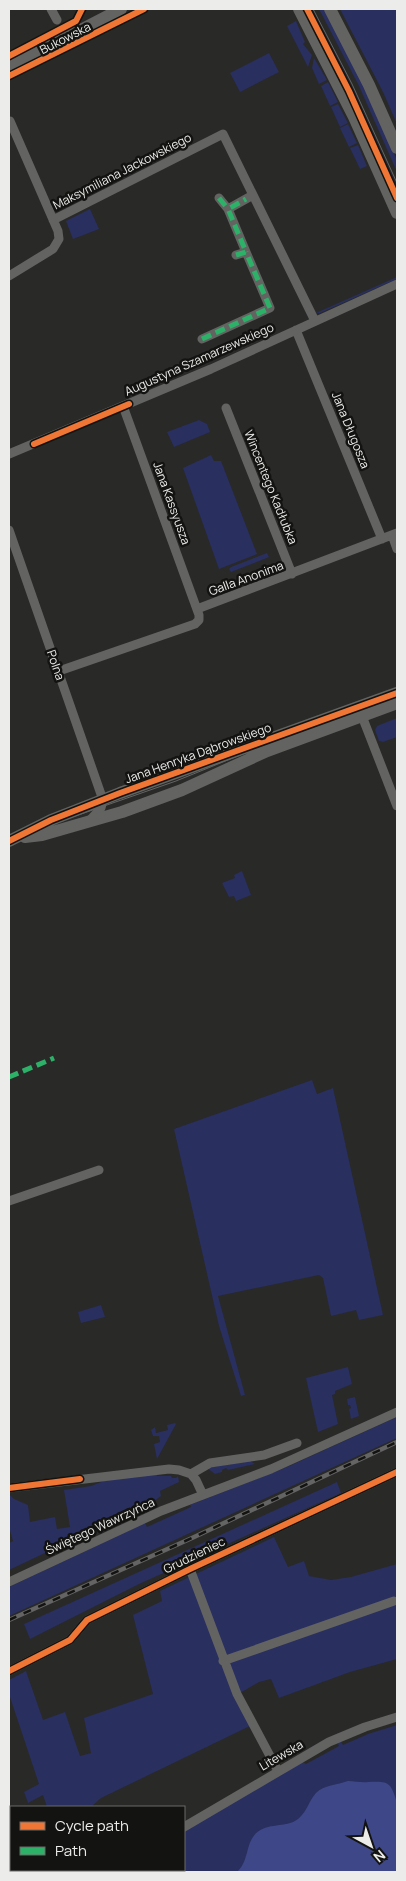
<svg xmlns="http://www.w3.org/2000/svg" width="406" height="1881" font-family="Manrope,sans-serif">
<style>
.green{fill:#292f5e}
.water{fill:#3e4788}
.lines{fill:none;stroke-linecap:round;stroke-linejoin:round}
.street{stroke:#636362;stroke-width:9}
.secondary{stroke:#636362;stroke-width:12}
.tram{stroke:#646464;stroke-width:1}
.rail-casing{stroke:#646464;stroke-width:4.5}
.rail{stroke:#131311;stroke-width:2.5;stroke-dasharray:8;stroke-linecap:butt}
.quiet{stroke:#2db169;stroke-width:5;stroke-dasharray:10 5;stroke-linecap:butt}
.cycleway-casing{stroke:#131311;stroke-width:9}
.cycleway{stroke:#f07635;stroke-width:6}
.labels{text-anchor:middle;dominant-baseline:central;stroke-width:5;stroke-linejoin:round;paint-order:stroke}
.street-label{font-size:12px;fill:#ececea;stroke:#131311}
</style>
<rect width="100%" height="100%" fill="#292928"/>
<path class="green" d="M308,9H312L353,89L397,187V194L361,113Z
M319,9H324L365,88L397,160V172L359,86Z
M340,9H397V124L383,92Z
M296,21L305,42L303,44L312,55L308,67L287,26Z
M269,53L279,72L240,92L230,73Z
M314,58L327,80L319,84L312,68Z
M328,82L338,102L330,106L321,86Z
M338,104L348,123L340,127L331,107Z
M348,124L357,143L349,147L340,128Z
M358,145L367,166L360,169L350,148Z
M90,209L99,229L73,239L66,221Z
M397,277V279L320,313H316Z
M199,420L207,424L210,432L174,447L167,432Z
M211,455L214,461H221L257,554L219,569L183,468Z
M267,553L269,557L231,572L229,569L231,567Z
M397,718V737L383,742L379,741L375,730L377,726Z
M242,871L251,895L236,901L234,896L229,897L222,883L235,878L234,875Z
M312,1080L317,1094L333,1088L383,1315L359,1320L356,1310L331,1316L323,1278L319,1275L218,1296L245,1395L241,1396L219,1326L174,1129Z
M101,1305L105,1317L81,1323L78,1312Z
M348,1367L352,1384L335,1391V1394L332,1395L338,1424L318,1432L306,1378Z
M355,1397L359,1416L351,1419L349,1409L351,1408L350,1405H348L347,1399Z
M397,1417V1438L9,1616V1587L145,1523L147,1527L191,1507L190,1505L287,1467Z
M175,1423L176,1424L157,1459L154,1444L160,1442L159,1436H153L151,1430L155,1427L156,1433L168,1430L167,1425Z
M250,1461L255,1464L228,1470L226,1468L222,1470V1472L215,1474L207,1468Z
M157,1473V1476H171L172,1478H176L178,1476L179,1482L160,1491L161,1496L149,1505L148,1503L144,1505V1507L101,1527L99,1525L96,1527V1529L51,1551L49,1549L45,1551V1553L9,1570V1543L13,1541L9,1527V1494L14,1499L28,1505L30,1522L55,1517L57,1529L70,1527L64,1490L91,1486L104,1481Z
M337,1482L341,1493L139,1584L30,1639L24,1624Z
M274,1537L288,1567L304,1561L309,1576L331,1580L351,1577L397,1564V1659L350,1672L279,1698L271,1679L259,1682L240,1693L250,1726L101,1798L91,1807H47L43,1795L28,1803L24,1792L39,1784L9,1694V1680L26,1671L43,1720L65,1712L80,1756L91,1753L84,1718L153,1694L133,1615L162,1601L160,1591Z
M397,1725V1872H131L134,1870H184V1830L301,1761L306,1764L339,1746L337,1742L340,1740L343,1745L368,1734Z"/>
<path class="water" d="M348,1781C355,1781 362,1783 368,1782C389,1781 391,1782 397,1803V1872H237C248,1862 246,1847 253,1837C263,1822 282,1828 295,1821C306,1815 308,1802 316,1793C324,1785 337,1785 348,1781Z"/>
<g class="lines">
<path class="street" d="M51,9L57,20
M219,198L228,209
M53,220L223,134L315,321
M236,255L246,252L228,209L253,195
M9,276L53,249L59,239L58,231L10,121
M296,330L382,539
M202,339L270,308L246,252
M226,408L292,574
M9,454L211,369L397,284
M9,530L103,800L101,808L91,819
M392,535L397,549
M197,609L397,533
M59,671L195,624L199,620V615L123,406
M360,711L397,806
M9,1201L99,1170
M191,1474L196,1480L203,1495
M9,1488L169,1469L179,1470L191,1474L210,1463L264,1455L297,1443
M190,1569L237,1694L278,1771
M9,1582L161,1511L271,1469L397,1412
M223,1661L394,1601
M9,1671L70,1640L87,1620L190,1569L397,1472
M184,1827L329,1742L365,1727L397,1717
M116,1872L120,1870"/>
<path class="secondary" d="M299,9L354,117L397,213
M330,9L369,85L397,148
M9,67L121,9
M25,837L42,835L122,812L182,790L267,751L397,703
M9,841L51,820L120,793L397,693"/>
<path class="tram" d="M313,9L352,84L397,183
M9,839L176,781L250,751L397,696"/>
<g class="rail-casing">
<path id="rail" d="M9,1620L192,1538L397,1442"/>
</g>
<use href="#rail" class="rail"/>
<path class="quiet" d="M219,198L228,209
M236,255L246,252L228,209L246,199
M202,339L270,308L246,252
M9,1077L54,1058"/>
<g class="cycleway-casing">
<path id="cycleway" d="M307,9L349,91L397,198
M9,56L76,21L82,9
M9,76L144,9
M34,444L129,404
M9,841L51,820L120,793L397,693
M9,1488L80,1479
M9,1671L70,1640L87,1620L190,1569L397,1472"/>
</g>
<use href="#cycleway" class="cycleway"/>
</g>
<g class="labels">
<g class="street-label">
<text transform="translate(65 38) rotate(-27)">Bukowska</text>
<text transform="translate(122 171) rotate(-27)">Maksymiliana Jackowskiego</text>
<text transform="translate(199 359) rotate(-24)">Augustyna Szamarzewskiego</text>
<text transform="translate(351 430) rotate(68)">Jana Długosza</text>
<text transform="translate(271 487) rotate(68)">Wincentego Kadłubka</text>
<text transform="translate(172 503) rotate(70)">Jana Kassyusza</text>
<text transform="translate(246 578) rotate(-20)">Galla Anonima</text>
<text transform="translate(56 665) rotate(71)">Polna</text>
<text transform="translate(198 753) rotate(-20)">Jana Henryka Dąbrowskiego</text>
<text transform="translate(100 1526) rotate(-25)">Świętego Wawrzyńca</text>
<text transform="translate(194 1555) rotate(-26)">Grudzieniec</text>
<text transform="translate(281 1755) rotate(-30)">Litewska</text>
</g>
</g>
<rect width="406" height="1881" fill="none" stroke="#ececea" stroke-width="20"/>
<rect x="10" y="1806" width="175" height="65" fill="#131311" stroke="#6a6a68"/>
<rect x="20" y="1822" width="25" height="8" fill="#f07635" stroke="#6a6a68"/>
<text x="55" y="1831" font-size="15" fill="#ececea">Cycle path</text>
<rect x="20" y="1847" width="25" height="8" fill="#2db169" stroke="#6a6a68"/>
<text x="55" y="1856" font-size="15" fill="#ececea">Path</text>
<g transform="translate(371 1846) rotate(140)" stroke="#131311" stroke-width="4" paint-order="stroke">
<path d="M0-4L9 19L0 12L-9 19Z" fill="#ececea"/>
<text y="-8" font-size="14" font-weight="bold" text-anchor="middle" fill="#ececea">N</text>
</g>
</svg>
